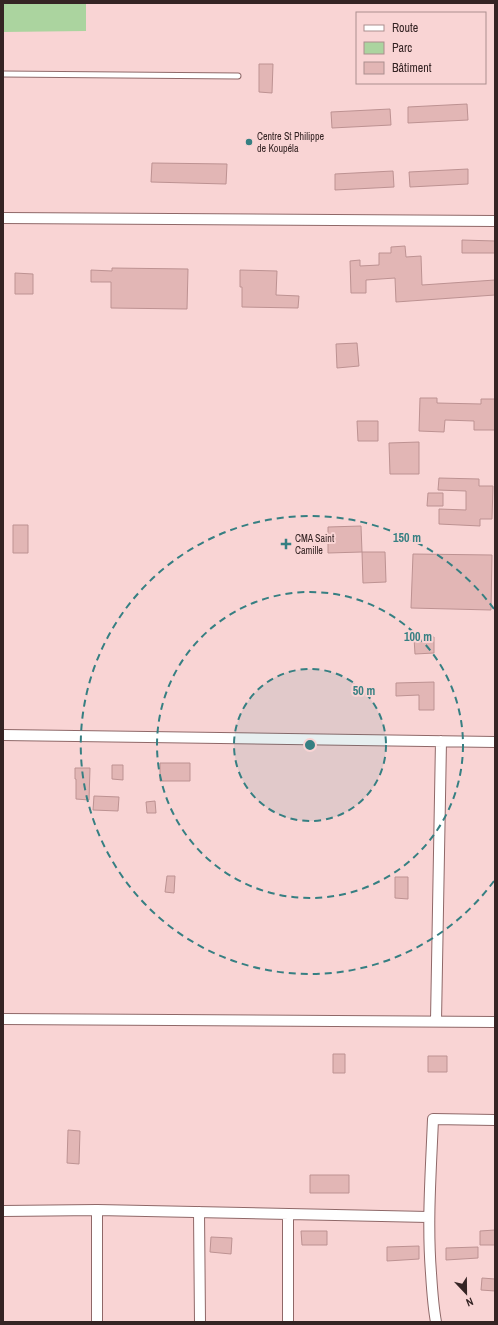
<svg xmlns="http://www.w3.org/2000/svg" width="498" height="1325" font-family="'Archivo Narrow',sans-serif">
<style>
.green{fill:#abd49f}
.building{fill:#e2b6b5;stroke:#bd9292}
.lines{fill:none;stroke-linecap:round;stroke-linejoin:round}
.service-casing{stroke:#8f6868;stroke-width:7}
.minor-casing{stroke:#8f6868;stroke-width:12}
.service{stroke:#fff;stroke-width:5}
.minor{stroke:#fff;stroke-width:10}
.ring{fill:none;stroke:#367f82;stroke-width:2;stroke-dasharray:7 5}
.poi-dot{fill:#367f82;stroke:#f9d4d4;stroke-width:1.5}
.labels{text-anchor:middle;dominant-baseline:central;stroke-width:4;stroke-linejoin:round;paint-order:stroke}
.poi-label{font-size:10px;fill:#352424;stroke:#f9d4d4;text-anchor:start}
.centre{fill:#367f82;stroke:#f9d4d4;stroke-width:2}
.ring-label{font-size:12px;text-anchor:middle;font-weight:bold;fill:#367f82;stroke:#f9d4d4;stroke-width:4;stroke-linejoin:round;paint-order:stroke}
</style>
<rect width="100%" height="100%" fill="#f9d4d4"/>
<path class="green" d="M3,3H86V31L3,32Z"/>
<path class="building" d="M259,64H273L272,93L259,92Z
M467,104L468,120L408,123V107Z
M390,109L391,125L332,128L331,112Z
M152,163L227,164L226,184L151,182Z
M468,169V184L410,187L409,172Z
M393,171L394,187L335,190V174Z
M462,240L495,241V253H462Z
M405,246L406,257L421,256L422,285L495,280V295L396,302L395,278L366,280V293H351L350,261L360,260V266L379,265V253H391V247Z
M112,268L188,269L187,309L111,308V282H91V270L112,271Z
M240,270L277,271L276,295L299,296L298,308L242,307V287H240Z
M15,273L33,274V294H15Z
M357,343L359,366L337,368L336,344Z
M420,398H437V403L481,404V399H495V430H474V421L445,420L444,432L419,431Z
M357,421H378V441H358Z
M419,442V474H390L389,443Z
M439,478L479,479V486H493L492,519H480V526L439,524V509L466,510V491L438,490Z
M428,493H443V506H427Z
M13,525H28V553H13Z
M361,526L362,552L328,553V527Z
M362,552H385L386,582L363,583Z
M413,554L492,555L491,610L411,608Z
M434,637V653L415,654L414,638Z
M434,682V710H419V695L396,696V683Z
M160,763H190V781H160Z
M112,765H123V780L112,779Z
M75,768H90L89,800L76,799V779H75Z
M94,796L119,797L118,811L93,810Z
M155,801L156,813H147L146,802Z
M167,876H175L174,893L165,892Z
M395,877H408V899L395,898Z
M333,1054H345V1073H333Z
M428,1056H447V1072H428Z
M68,1130L80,1131L79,1164L67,1163Z
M310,1175H349V1193H310Z
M495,1230V1245H480V1231Z
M301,1231H327V1245H302Z
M211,1237L232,1238L231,1254L210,1252Z
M419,1246V1259L387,1261V1247Z
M478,1247V1258L446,1260V1248Z
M482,1278L495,1279V1291L481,1290Z"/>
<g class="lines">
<g class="service-casing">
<path id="service" d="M3,74L238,76"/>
</g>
<g class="minor-casing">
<path id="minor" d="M3,218L495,221
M3,735L495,742
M3,1019L495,1022
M436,1021L441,741
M3,1211L97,1210L428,1217
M199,1212L200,1322
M288,1214V1322
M97,1322V1210
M436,1322C433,1306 432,1289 431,1273C427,1222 431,1170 433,1119L495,1120"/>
</g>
<use href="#service" class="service"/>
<use href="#minor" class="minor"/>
</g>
<circle cx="310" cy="745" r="76" fill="#367f82" fill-opacity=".12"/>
<g class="ring">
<circle cx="310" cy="745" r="76"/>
<circle cx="310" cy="745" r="153"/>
<path d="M494 881A229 229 0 1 1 494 609"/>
</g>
<g class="poi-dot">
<circle cx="249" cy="142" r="4"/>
<path d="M284 538h4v4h4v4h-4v4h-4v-4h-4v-4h4z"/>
</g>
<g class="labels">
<g class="poi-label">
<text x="257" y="136">Centre St Philippe<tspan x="257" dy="12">de Koupéla</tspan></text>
<text x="295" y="538">CMA Saint<tspan x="295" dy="12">Camille</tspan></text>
</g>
</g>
<circle cx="310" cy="745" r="6" class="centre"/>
<g class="ring-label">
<text x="407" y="542">150 m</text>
<text x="418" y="641">100 m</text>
<text x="364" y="695">50 m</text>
</g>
<rect width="498" height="1325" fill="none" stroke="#352424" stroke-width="8"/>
<rect x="356" y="12" width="130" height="72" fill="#f9d4d4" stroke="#ab8e8e"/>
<rect x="364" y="25" width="20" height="6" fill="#ffffff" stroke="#ab8e8e"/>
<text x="392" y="32" font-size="12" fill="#352424">Route</text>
<rect x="364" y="42" width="20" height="12" fill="#abd49f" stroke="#ab8e8e"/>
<text x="392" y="52" font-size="12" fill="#352424">Parc</text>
<rect x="364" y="62" width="20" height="12" fill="#e2b6b5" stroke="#ab8e8e"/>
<text x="392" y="72" font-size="12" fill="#352424">Bâtiment</text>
<g transform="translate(466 1293) rotate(158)" stroke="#f9d4d4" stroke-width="3" paint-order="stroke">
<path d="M0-3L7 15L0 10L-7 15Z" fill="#352424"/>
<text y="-6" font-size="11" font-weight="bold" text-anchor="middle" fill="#352424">N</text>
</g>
</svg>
